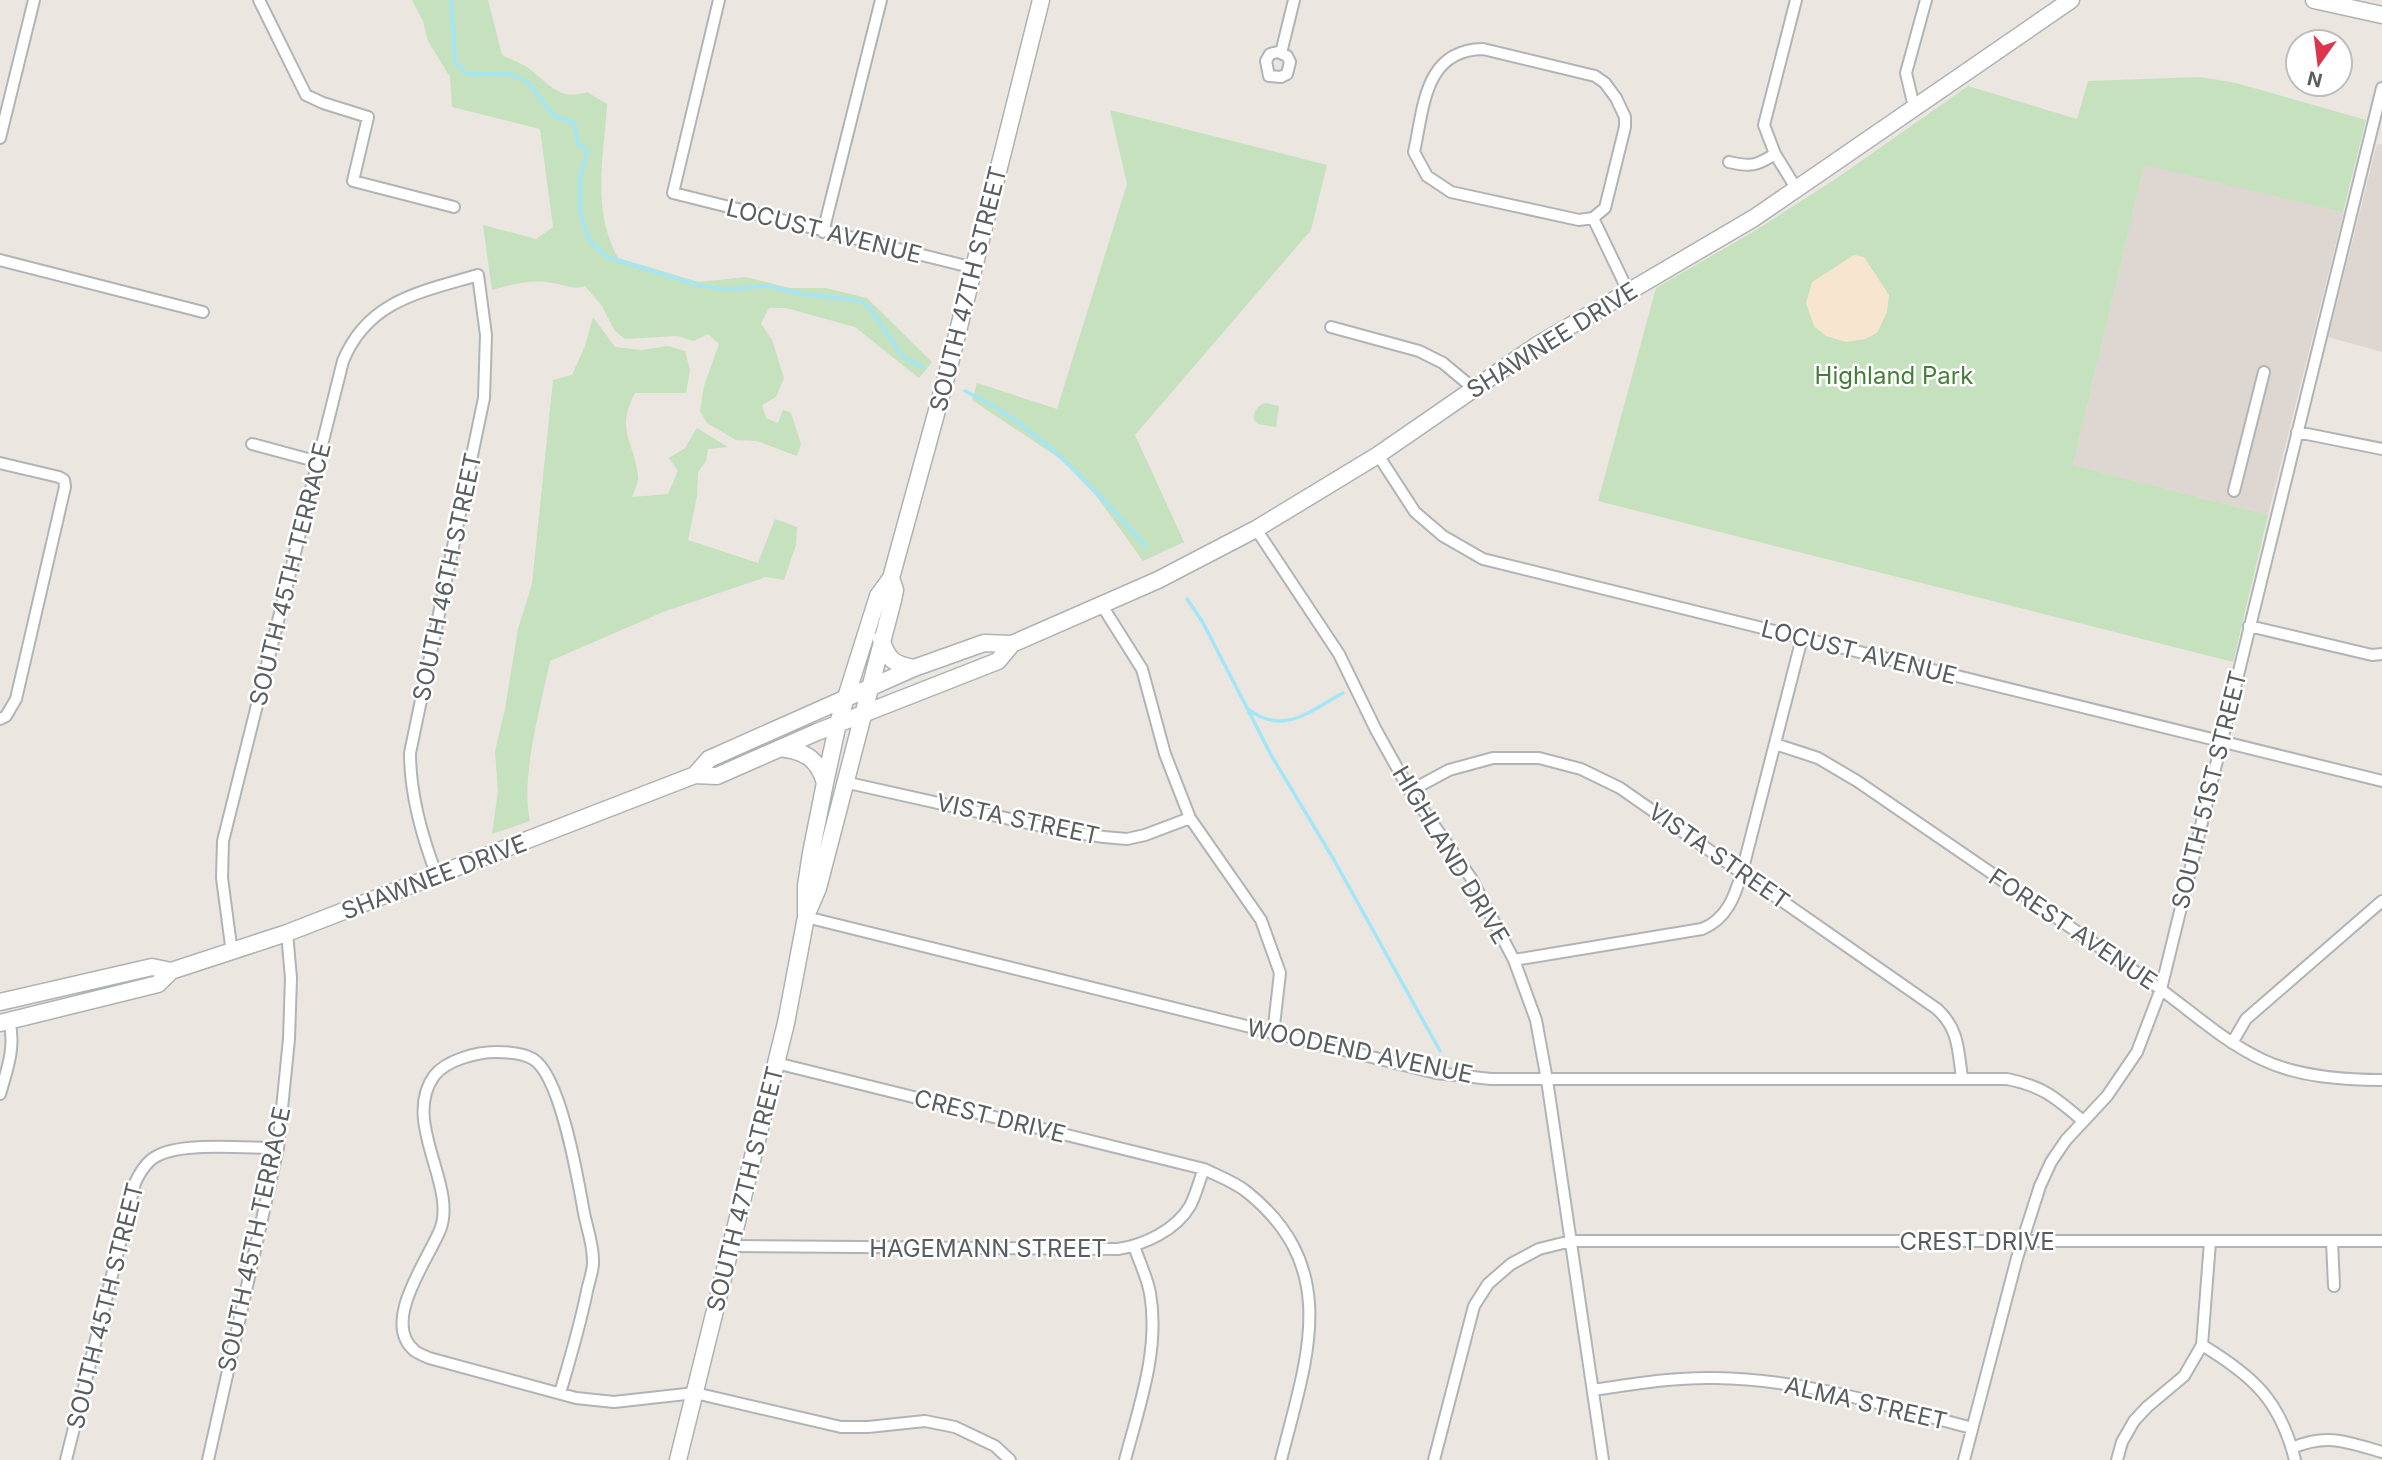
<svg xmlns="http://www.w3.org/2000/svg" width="2382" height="1460" font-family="Inter,sans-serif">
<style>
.education{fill:#ded7d1}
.green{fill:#c5e1be}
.sand{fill:#f7e5cf}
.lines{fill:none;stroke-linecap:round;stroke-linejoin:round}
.stream{stroke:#a3e6f8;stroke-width:3.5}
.street-casing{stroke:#b1b4b7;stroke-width:14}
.secondary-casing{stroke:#adb2b5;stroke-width:19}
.street{stroke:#fff;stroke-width:10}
.secondary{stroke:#fff;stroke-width:16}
.labels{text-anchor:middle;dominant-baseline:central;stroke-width:5;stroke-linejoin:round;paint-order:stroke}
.street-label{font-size:24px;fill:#595e60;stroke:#fff}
.park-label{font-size:24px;fill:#457e39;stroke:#fff}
</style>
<rect width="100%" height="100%" fill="#ebe6e0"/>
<path class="education" d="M2377,144L2382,145V352L2328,337Z
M2144,164L2344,211L2268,515L2073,465Z"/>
<path class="green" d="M412,0H488L502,55C512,60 524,64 532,71C551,86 561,101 587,92L607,104C604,157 591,209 618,258L699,282L746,277L790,288H826L867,298L932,362L919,378L855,327L786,308H769L761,324L772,340L784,378L776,397L762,405L766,418L778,423L783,410L791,413L801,444L797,456L757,441L736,440L707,423L700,411L704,386L719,344L708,334L694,341L677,336L625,339L614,330L602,306L585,286C573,290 566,285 553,283C531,279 513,284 492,290L483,225L536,239L553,227L540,129L452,107L450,77L428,41L423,21Z
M2201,77L2236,83L2366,120L2343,212L2144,165L2073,465L2268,515L2233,662L1598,501L1656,288L1753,232L1837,178L1968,86L2077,119L2088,81Z
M1110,110L1327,165L1311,230L1135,435L1184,542L1143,561L1097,497L1062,460L972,400L977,383L1057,409L1127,184Z
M593,317L615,347L642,350L668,346L685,351L690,370L686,393H635C615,431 634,440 638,476C639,482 634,491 632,497L668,494L678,471L669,458L685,448L697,428L728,447L708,449L706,461L698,472L697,496L688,540L758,563L775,519L797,527L796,545L784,580L766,577L663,612L550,661C541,706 520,777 530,821L492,834L498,791L495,751L505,709L518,629L532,584L553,380L572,375L585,346Z
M1266,403L1279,406L1276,427L1258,424L1254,420C1253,411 1258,405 1266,403Z"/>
<path class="sand" d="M1854,255L1864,257L1889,295L1887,312L1877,333L1865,339L1846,342L1826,336L1814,326L1806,303L1812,282Z"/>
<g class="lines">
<path class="stream" d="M451,0L455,62L467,74H510L528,82L553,115L574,123L578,144L588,151L580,176V213L589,240L607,257L701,286L727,289L768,286L801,294L857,300L868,306L903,357L924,368
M965,391C1040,427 1091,486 1146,546
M1187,599L1202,621L1247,708C1282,737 1310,711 1343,693
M1247,708L1271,755L1334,860L1440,1051"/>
<g class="street-casing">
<path id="street" d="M259,0L306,95L323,103L368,117L353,181L454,207
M719,0L673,193L974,268
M1796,0L1764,125L1775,154L1796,188
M1278,52L1287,56L1290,62L1287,74L1281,77L1269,76L1266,61L1270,54Z
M1281,53L1294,0
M1914,107L1906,73L1926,0
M0,138L34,0
M1729,162C1751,167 1756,166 1775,154
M1593,218L1579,220L1451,192L1427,176L1414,152C1424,107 1424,50 1483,49L1595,76L1605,83L1616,98L1625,117V127L1605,208L1593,218L1628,291
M823,232L881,0
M0,260L203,312
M1331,327L1419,351L1443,363L1473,388
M2297,432L2382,449
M252,444L319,462
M1378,455L1415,512L1443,536L1483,559L2382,781
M0,463L59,477L64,480L65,487L16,699L6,716L0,719
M2234,491L2264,372
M1256,529L1339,654L1376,730L1410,791L1471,878L1514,960L1536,1020L1547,1080L1603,1460
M1101,604L1142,669L1165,754L1190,818L1261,920L1280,973L1273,1034
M2249,626L2372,655L2382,654
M1775,744L1818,758L1857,781C1953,847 2049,913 2146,979C2185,1005 2220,1040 2263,1060C2299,1077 2343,1080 2382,1080
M844,782L1064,831L1104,837L1127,839L1145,835L1190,818
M1410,791L1449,770L1493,758H1539L1581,769L1620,788L1937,1009C1959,1029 1958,1050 1962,1078
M806,917L1436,1073L1491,1079H2007C2043,1086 2056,1098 2083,1121
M232,953L222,878L223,841L343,361C368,300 421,292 478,275L486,335L484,398L410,753C410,795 422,837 437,876
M1514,960L1702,929C1727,919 1735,896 1742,872L1802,638
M2232,1043L2246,1019L2382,901
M776,1063L1204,1169C1218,1176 1235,1182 1247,1192C1343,1269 1306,1360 1281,1460
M0,1094C7,1070 16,1046 9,1021
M2332,1241L2334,1286
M732,1246L1118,1249C1144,1245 1176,1230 1190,1206C1196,1195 1199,1181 1204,1169
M2202,1345C2253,1376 2280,1400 2295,1460
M1593,1390C1634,1384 1674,1377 1715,1378C1803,1379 1888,1406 1972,1428
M560,1393C570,1359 580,1326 587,1291C589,1281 594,1269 593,1260C593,1244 587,1228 584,1213C578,1180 561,1076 533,1059C523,1053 507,1052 496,1052C477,1052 446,1060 434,1076C401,1122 458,1186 440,1230C428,1260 380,1323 415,1351C419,1354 425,1356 429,1358L576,1398L614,1402L695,1393L841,1427H868L925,1421L955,1427L995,1446L1010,1460
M2292,1448C2328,1433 2347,1442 2382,1452
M66,1460L135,1183C140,1172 147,1160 159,1155C185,1142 246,1148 278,1148
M208,1460L278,1148L289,1039L291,978L287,933
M1125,1460C1139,1407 1160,1349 1150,1293C1147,1277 1139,1261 1134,1246
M1434,1460L1474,1306L1488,1284L1511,1264L1539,1249L1571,1241H2382
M1964,1460L2017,1258L2040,1186L2051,1162L2066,1140L2107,1096L2137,1052L2161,989L2382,88
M2117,1460L2122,1442L2134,1421L2147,1407L2184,1376L2202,1345L2210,1242"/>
</g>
<g class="secondary-casing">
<path id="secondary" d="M2314,0L2382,15
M881,639C888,660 893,664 914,668
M780,748C804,751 818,758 825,783
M695,775L709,759L914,668L984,643L1012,644L1158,580L1256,529L1378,455L1536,346L1754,218L2071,0
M809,909L818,888L893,600L895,590L891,578
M0,1002L152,967L171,971
M0,1023L158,984L171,971L287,933L695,775L717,776L817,732L998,661L1012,644
M678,1460L786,1023L806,917V886L811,853L825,783L838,723L878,596L891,578L950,363L1041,0"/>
</g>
<use href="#street" class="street"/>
<use href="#secondary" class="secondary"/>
</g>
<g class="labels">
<g class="street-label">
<text transform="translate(824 231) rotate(14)">LOCUST AVENUE</text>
<text transform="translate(968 289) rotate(-76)">SOUTH 47TH STREET</text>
<text transform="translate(1552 340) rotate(-32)">SHAWNEE DRIVE</text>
<text transform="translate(290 574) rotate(-76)">SOUTH 45TH TERRACE</text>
<text transform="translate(447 577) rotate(-78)">SOUTH 46TH STREET</text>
<text transform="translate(1859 652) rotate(14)">LOCUST AVENUE</text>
<text transform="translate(2209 790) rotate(-76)">SOUTH 51ST STREET</text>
<text transform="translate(1018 819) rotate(12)">VISTA STREET</text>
<text transform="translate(1451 855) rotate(59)">HIGHLAND DRIVE</text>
<text transform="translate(1719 856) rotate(35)">VISTA STREET</text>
<text transform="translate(434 877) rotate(-21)">SHAWNEE DRIVE</text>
<text transform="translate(2073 929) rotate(34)">FOREST AVENUE</text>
<text transform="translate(1360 1051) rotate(12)">WOODEND AVENUE</text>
<text transform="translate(990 1116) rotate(14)">CREST DRIVE</text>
<text transform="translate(745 1189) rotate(-76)">SOUTH 47TH STREET</text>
<text transform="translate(254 1239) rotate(-78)">SOUTH 45TH TERRACE</text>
<text x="1977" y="1241">CREST DRIVE</text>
<text x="988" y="1248">HAGEMANN STREET</text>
<text transform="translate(105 1306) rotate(-76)">SOUTH 45TH STREET</text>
<text transform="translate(1866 1403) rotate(13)">ALMA STREET</text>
</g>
<g class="park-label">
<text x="1894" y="375">Highland Park</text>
</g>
</g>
<g transform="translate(2319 63) rotate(194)"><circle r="33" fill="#ffffff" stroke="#bdbfbf" stroke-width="2"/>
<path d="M0-5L12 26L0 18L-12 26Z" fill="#dc354d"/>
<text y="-10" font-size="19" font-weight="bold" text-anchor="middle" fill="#595e60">N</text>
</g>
</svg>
